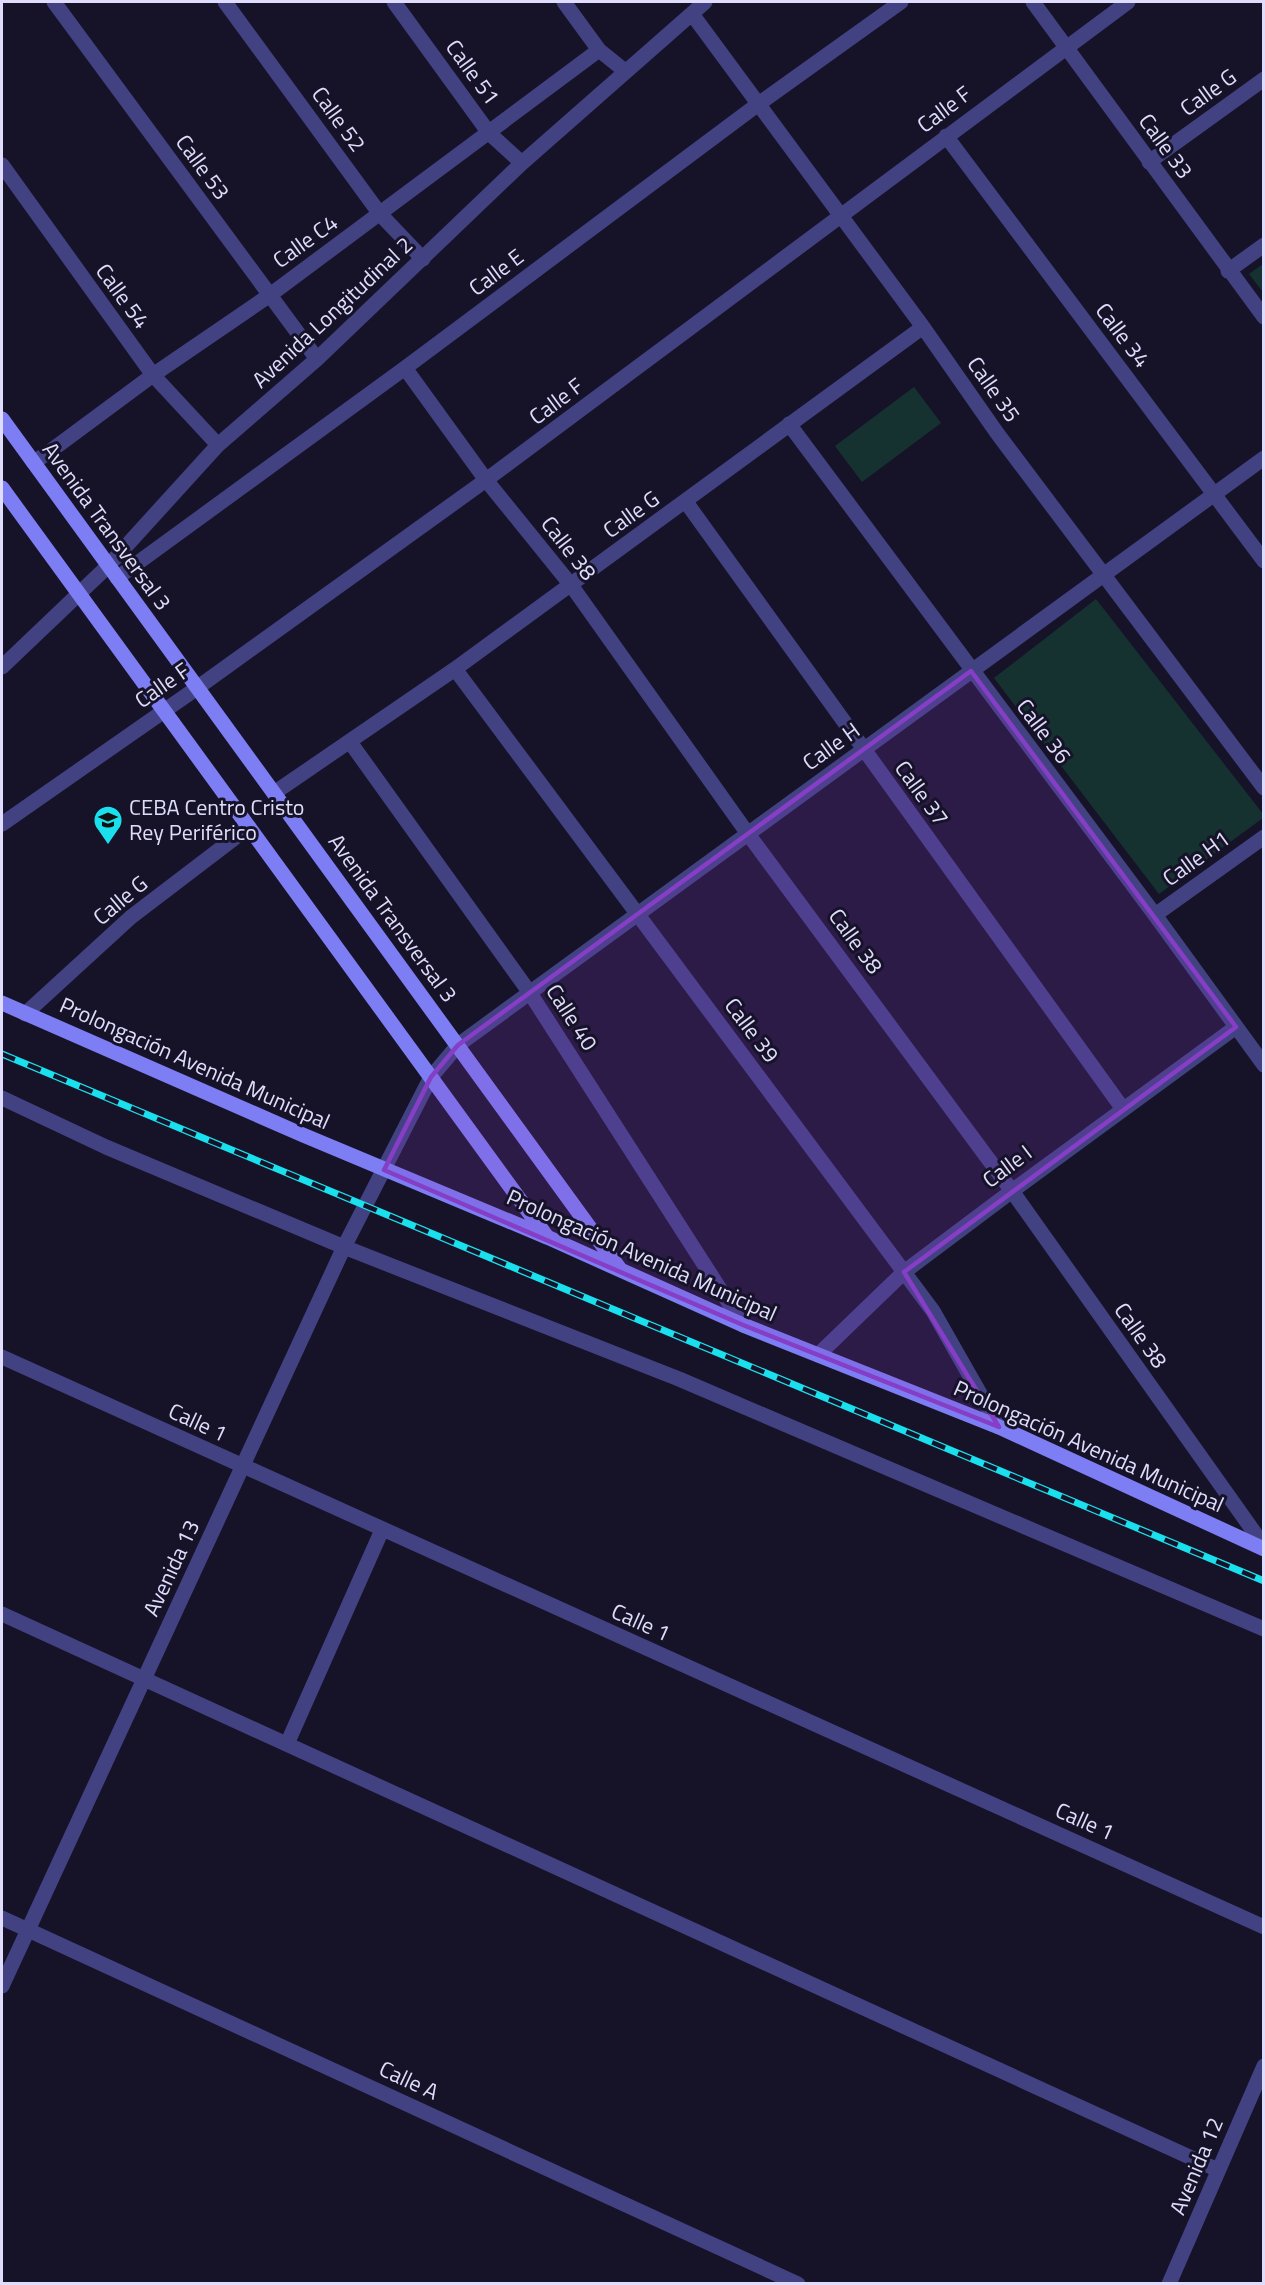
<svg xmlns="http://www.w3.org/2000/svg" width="1265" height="2285" font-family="'Titillium Web',sans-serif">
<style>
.green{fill:#163230}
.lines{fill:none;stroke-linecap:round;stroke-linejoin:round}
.street{stroke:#424283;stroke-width:15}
.secondary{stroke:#7d7ef4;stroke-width:15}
.rail-casing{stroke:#1adfec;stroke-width:7}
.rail{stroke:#161329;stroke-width:4.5;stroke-dasharray:14;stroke-linecap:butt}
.marked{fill:#853ec5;fill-opacity:0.2;stroke:#853ec5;stroke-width:4.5;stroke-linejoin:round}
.labels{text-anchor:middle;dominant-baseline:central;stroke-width:6;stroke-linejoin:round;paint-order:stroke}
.street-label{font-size:22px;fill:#e0ddfc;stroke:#161329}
.poi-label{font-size:22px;fill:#e0ddfc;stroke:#161329;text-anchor:start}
</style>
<rect width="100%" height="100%" fill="#161329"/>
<path class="green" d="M1263,264V292L1249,274Z
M914,387L941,423L862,482L835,446Z
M1096,599L1263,814V818L1159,894L994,678Z"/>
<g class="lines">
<path class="street" d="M54,2L317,359
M225,2L380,214L423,259
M394,2L489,133L522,163
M564,2L599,50L625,71
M1033,2L1264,317
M692,14L923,327L997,433L1264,788
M946,136L1264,561
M1149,162L1264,79
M2,165L153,375L218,445
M1228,271L1264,245
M405,368L486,480L571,585L748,834L1012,1191L1264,1546
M789,424L1155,915L1264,1065
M33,462L45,455L153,375L270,295L599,50
M686,502L1123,1109
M117,578L405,368L757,105L901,2
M2,667L108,566L218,445L317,359L522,163L705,2
M455,669L933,1311L999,1427
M350,742L530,993L743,1325
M274,793L455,669L923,327
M2,824L197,688L486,480L1128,2
M1155,915L1264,837
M25,1014L131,917L249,827
M2,1098L106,1147L344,1247L679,1379L1264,1629
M818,1355L904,1272L1012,1191L1236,1027
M2,1357L1264,1927
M2,1614L1218,2170
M287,1744L382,1530
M2,1918L798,2284
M2,1986L344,1247L431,1077L458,1045L1264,458
M1169,2284L1264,2066"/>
<path class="secondary" d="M2,419L619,1268
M2,488L547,1237
M2,1003L303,1135L547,1237L743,1325L999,1427L1264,1549"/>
<g class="rail-casing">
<path id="rail" d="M2,1054L1264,1581"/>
</g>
<use href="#rail" class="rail"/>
</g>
<path class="marked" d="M971,671L1236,1027L904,1272L999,1427L743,1325L384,1170L431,1077L458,1045Z"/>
<defs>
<g id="school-pin" transform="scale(1.5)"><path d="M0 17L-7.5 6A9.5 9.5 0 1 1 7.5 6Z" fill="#1adfec" stroke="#161329"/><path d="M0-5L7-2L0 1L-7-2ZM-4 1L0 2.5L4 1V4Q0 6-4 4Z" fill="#111"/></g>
</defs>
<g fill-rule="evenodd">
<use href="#school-pin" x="108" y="820"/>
</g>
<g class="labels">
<g class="street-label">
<text transform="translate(473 72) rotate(54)">Calle 51</text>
<text transform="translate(1208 92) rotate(-36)">Calle G</text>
<text transform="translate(944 109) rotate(-37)">Calle F</text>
<text transform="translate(339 119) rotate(54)">Calle 52</text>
<text transform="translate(1166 146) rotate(54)">Calle 33</text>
<text transform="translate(203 167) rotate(54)">Calle 53</text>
<text transform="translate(305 241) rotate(-36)">Calle C4</text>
<text transform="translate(496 272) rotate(-37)">Calle E</text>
<text transform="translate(123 296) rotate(54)">Calle 54</text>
<text transform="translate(332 312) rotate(-43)">Avenida Longitudinal 2</text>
<text transform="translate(1123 335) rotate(53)">Calle 34</text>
<text transform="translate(994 389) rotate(55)">Calle 35</text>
<text transform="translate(556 401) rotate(-37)">Calle F</text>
<text transform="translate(631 514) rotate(-36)">Calle G</text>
<text transform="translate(107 526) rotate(54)">Avenida Transversal 3</text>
<text transform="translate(569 548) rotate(52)">Calle 38</text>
<text transform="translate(162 685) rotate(-35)">Calle F</text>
<text transform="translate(1044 731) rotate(53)">Calle 36</text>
<text transform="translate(831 746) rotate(-36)">Calle H</text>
<text transform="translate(922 793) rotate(54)">Calle 37</text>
<text transform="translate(1196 858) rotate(-36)">Calle H1</text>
<text transform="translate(120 900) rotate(-40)">Calle G</text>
<text transform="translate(393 918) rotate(54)">Avenida Transversal 3</text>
<text transform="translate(856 941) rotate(54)">Calle 38</text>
<text transform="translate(572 1017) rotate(57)">Calle 40</text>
<text transform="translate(752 1030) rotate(53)">Calle 39</text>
<text transform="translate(195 1063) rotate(24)">Prolongación Avenida Municipal</text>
<text transform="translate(1007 1166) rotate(-37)">Calle I</text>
<text transform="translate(642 1255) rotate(24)">Prolongación Avenida Municipal</text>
<text transform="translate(1141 1335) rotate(55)">Calle 38</text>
<text transform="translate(198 1422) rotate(25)">Calle 1</text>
<text transform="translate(1089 1446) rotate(24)">Prolongación Avenida Municipal</text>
<text transform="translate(171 1568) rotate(-65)">Avenida 13</text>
<text transform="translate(641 1622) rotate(24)">Calle 1</text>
<text transform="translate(1085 1821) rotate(24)">Calle 1</text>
<text transform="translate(409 2080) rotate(25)">Calle A</text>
<text transform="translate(1196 2166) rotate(-67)">Avenida 12</text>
</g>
<g class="poi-label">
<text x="129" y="807">CEBA Centro Cristo<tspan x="129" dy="25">Rey Periférico</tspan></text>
</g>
</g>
<rect width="1265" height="2285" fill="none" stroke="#e0ddfc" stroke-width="6"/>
</svg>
